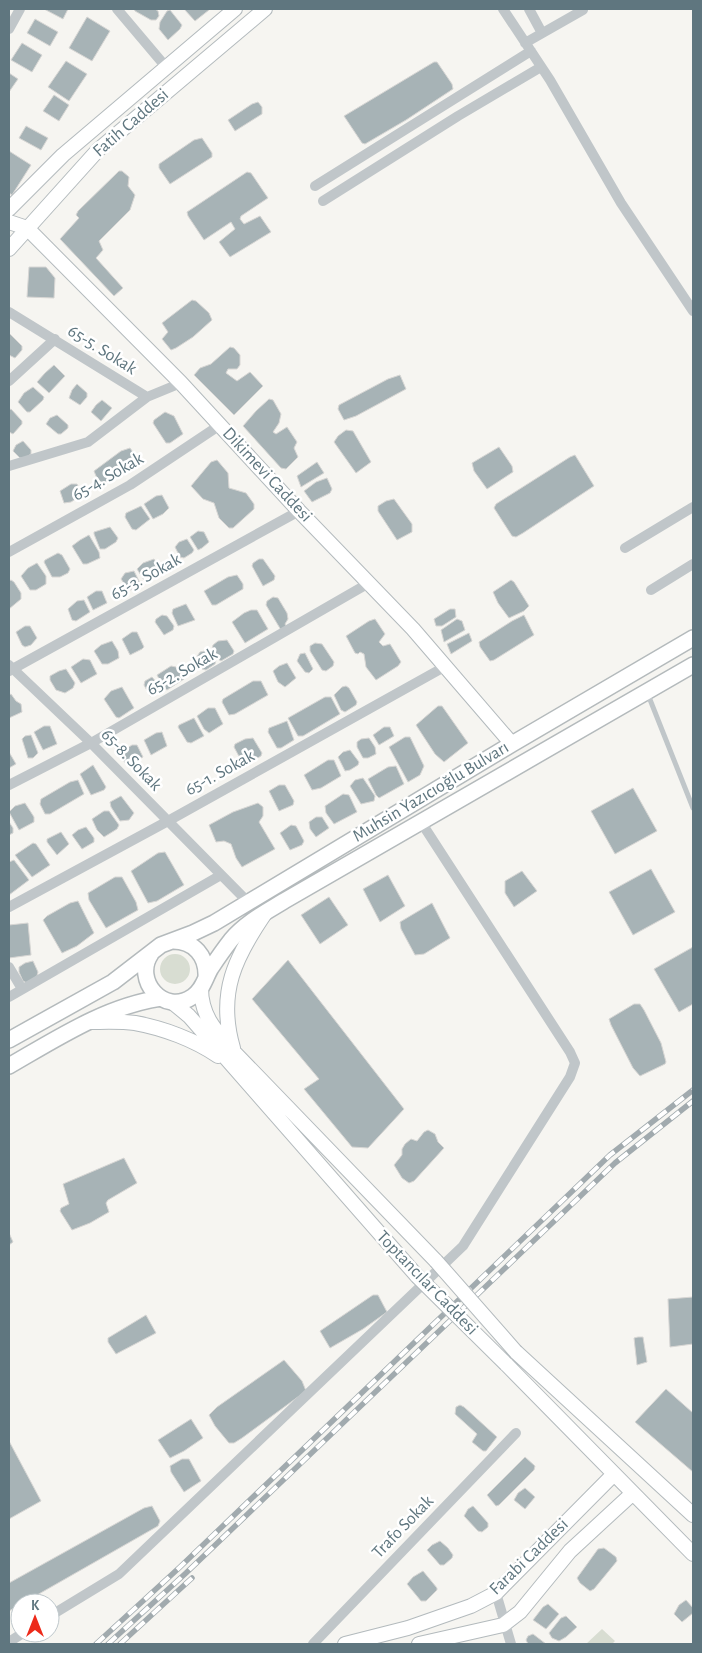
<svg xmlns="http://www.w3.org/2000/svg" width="702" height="1653" font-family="'Alegreya Sans',sans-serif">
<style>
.green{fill:#d8ddd2}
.building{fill:#a7b3b6;stroke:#d7d6d4}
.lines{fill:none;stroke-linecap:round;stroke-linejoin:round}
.secondary-casing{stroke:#b3babd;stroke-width:16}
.primary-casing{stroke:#b4babc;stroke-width:18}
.lane{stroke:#c0c6c9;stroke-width:5}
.street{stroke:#c0c6c9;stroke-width:10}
.secondary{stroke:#fff;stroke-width:14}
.primary{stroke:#fff;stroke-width:15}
.rail-casing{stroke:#a1aaae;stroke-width:5.5}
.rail{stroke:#fff;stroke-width:4;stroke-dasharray:11;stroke-linecap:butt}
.secondary-bridge-casing{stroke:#b3babd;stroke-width:16;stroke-linecap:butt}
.secondary-bridge{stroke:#fff;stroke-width:14}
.labels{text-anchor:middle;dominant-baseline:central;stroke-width:5;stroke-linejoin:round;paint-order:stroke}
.street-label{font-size:18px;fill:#5f767f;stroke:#fff}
</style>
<rect width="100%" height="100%" fill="#f6f5f1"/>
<path class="green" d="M160 969a15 15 0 1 1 30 0a15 15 0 1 1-30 0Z
M602,1629L615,1641L612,1644H586Z"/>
<path class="building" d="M44,9H68L63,19Z
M134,9H155L158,11L159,16L156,20H151L135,11Z
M184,9H209V10L195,21Z
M170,10L182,25L180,29L168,40L159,29L160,22L167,11Z
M87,17L110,31L92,61L69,48Z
M35,19L58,32L50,46L27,33Z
M22,43L42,55L32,72L11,60Z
M66,61L87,74L69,101L48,87Z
M434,62H437L452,84L453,89L406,120L365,144L362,143L344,116Z
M9,73L18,79L9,92Z
M54,95L69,105L59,121L43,111Z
M258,102L262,107V114L235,131L228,120L252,104Z
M26,126L48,138L41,150L19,138Z
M202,138L212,153V157L170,184L159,168V164L194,140Z
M9,151L31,165L12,195L9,193Z
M119,171H122L129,177L128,186L135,195L130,210L99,241L103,250L96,258L123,288L114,296L60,239L79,218L76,215L78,211Z
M247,172L251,173L268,198L241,216L240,219L244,224L260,216L271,232L230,257L219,242L235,229L231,222L204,240L188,216L187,212Z
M29,267H46L55,278L54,298L27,297Z
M192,300L196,301L209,313L212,320L193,337L176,348L171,350L162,339L168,332L162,323Z
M9,333L22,346V350L15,358L9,355Z
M230,347L234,348L240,355V365L237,369H228L226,373L237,381L250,372L263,386L234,415L194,375L200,368L211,364Z
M54,365L65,376L49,393L37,382L45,373Z
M400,375L406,389L356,416L344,420L338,409L339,405L388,379Z
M77,384L87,393V397L80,405L69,398L72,390Z
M33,387L44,397L43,400L30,412H27L18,402L24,393Z
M269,399L273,400L281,414L279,423L273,432L276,434L287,427L297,442L294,448L298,457L286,469L281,468L243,426L256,411Z
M102,400L112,408L101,421L91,412L96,405Z
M11,409L22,421V424L13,434L9,432V410Z
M165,412L174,416L183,434L170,443H166L153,423L154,420Z
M57,415L68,425V428L61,434H58L46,424L50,418Z
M346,430L353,431L371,462L356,473L334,442L338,436Z
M23,441L31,450V454L25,458H20L13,451L16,445Z
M499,447L512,466L513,472L487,489L474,471L472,463Z
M130,448L137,458L136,462L121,474L102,484L96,476L94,471L121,451Z
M575,455L594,486L523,533L516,537L512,536L494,508L496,504L570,457Z
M217,460L228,473L229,488L246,493L254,504V509L233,528H229L219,518L214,503L203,499L191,486L211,462Z
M317,462L324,473L301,487L297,476Z
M327,478L332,489L330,493L312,502L304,491L316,482Z
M71,484H77L82,495L71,502L64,503L60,491Z
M162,495L169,508L163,514L153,519L144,504L156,496Z
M394,499L412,524V532L397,540L378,511V506L386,501Z
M141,506L150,519L136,530L132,529L125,517L126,513Z
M110,527L118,538L116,542L105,549H100L94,534V532Z
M198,531L204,532L209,542L202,548L198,550L190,537Z
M89,535L99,552L100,558L87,564H83L72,546L80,540Z
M187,539L194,550L192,553L184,558L180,557L175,547L179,542Z
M58,553L62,555L70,569L68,573L60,577H52L44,562L45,560Z
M154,559L158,565L159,571L144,580L137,569L143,563Z
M259,559H263L275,576L274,580L263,586L252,566L253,563Z
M37,563L46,576V584L36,590H30L21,576L28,568Z
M134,571L140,583L131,590L128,589L121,579L125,573Z
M237,575L243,584V589L216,605H212L204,591L228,577Z
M11,580L14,582L21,593V599L9,609V581Z
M511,580L514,582L529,606L524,611L509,618L498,603L493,592Z
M96,591H102L107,603L93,610L87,597Z
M273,597L278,598L287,613L288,619L285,624L287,628L281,630L266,605L267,601Z
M84,600L90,612L76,621L72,620L68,609L77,601Z
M186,604L195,620L178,626L172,613L173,609Z
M450,609H455L456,617L442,626H436L434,619Z
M251,610H257L268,629L245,643L232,622L244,613Z
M162,615L167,616L174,626L173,630L164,635L155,622L156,619Z
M524,615L534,635L494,660L490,661L480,647L479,642L512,621Z
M375,619L385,634L379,642L383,646L390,644L401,662L398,666L376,680L366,667L364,654L360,652L358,654L355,653L346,636L369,621Z
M457,619L462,621L465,630L444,642L441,630Z
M25,626H30L37,638L31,645L25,647L22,645L16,632Z
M132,632H137L144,647L142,649L130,655L122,639Z
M469,633L472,641L451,654L447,644Z
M227,640L234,651L233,654L221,661L218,659L212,649L213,645L218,641Z
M112,641L118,651L119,658L108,664H102L94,651L101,645Z
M315,643L322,644L334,662L333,666L326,671L322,670L310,651V646Z
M209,650L216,660L215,664L206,670L202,669L196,658L200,652Z
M305,653L313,669L309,673L305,672L297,661L300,654Z
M83,659L90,660L97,674L81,683L71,667Z
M287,663L296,678L285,687L278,682L273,671L279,666Z
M171,666L176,667L184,679L167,690L164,688L157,675Z
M66,669L75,683L73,688L65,693L56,690L50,680V676L59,671Z
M152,677L162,689L161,692L150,696L144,685L145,681Z
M253,681H261L268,695L235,714L229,715L222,702L223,699Z
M346,686L349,688L357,702L356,705L345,712L341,710L334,695L342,687Z
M122,687L134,708L119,718L116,717L104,699L111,691Z
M11,694L16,701L21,704L22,712L9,718V695Z
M325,697H331L340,714L303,736H298L288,718Z
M438,706H442L468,743L444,762L435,754L416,725Z
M208,708H215L223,724L209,733L204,729L197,716Z
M194,718L204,736L191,743L187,742L178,727L179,725Z
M287,721L294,740L281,748H277L268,732L269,728Z
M44,726H50L57,744L43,750L34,732Z
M384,727H390L394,736L379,745L373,735Z
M162,732L167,746L151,755L144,740L156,733Z
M31,735L38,753L33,758H28L22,739L25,736Z
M405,737H410L424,766L420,775L408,782L389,747Z
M253,738L262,753L261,756L246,765L242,762L234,747L235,744L245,739Z
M369,738L375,747L376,754L368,758H363L357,747V742L361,739Z
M132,745H137L143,757L128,765L125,763L120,753Z
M350,750L359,762L358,765L350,770L345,771L338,757L343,752Z
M9,752L16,764L9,768Z
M328,760H334L341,776L321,788L312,790L304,775Z
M93,765L106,787L104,790L91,795L80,774Z
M396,766L404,784L379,798L376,795L368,779L388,767Z
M363,778L375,796L374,801L361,804L350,786L355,780Z
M78,780L84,794L50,814H45L40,804L41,799L70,782Z
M279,785H285L294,801L293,805L279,811L269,791Z
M633,788L657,831L615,854L591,811Z
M343,794L349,795L357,812L334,824L326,813L325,806Z
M121,796L134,813L129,820L120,821L111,807L110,802Z
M25,803L34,817V822L19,830L9,812L15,806Z
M258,803L263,807V816L259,822L275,849L242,867L236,858L231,844L224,841L216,842L209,825L233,812Z
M104,811H109L119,825L117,829L104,837L97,830L92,819Z
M316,817H322L329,828L316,837L310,829L309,822Z
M9,822L13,828V833L9,835Z
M291,825L296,826L304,841L302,845L290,850L280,833Z
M86,827L94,838V842L82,849L72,835L78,830Z
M61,832L69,844L57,855L47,842V839Z
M33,843L36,844L50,865L32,877L15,855Z
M165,852L184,885L157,901L148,903L131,871L158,853Z
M14,860L29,880L9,895V862Z
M651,869L675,912L633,935L609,892Z
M522,871L537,891L514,907L505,893V881Z
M388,875L405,906L380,922L363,889Z
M115,877H122L136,902L138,910L106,928L89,900L88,893Z
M329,897L348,925L320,944L301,915Z
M78,901L94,933L77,946L62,953L43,920L47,916L70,903Z
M432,903L450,938L424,954L415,955L401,929L400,922Z
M28,923L31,955L9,958V925Z
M693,947V1004L679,1012L654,969Z
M288,960L404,1109L368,1148L352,1147L304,1089L319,1079L252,999Z
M33,961L38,972L37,976L27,983L23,981L19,972V967L25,963Z
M634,1004H640L644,1010L661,1043L666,1062L665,1064L640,1076L633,1068L611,1025L609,1019Z
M428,1130L435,1134L438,1142L444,1148L414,1181L409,1183L402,1178L394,1165L402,1155V1149L405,1144L411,1139L417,1141L424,1132Z
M124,1158L137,1183L108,1200L106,1203L109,1212L90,1223L72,1230L60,1211L61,1208L69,1204L63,1184Z
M9,1233L13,1242L9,1245Z
M373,1295H378L387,1312L363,1329L330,1348L320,1331Z
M693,1297V1344L670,1347L668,1299Z
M146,1315L156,1333L116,1354L108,1342V1338Z
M638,1337H643L647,1362L637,1365L634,1338Z
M284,1360L302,1381L306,1391L242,1438L234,1443H229L215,1426L209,1415L217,1407Z
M666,1389L693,1413V1472L635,1422Z
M460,1405L464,1407L497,1437L486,1451H483L472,1442L477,1434L455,1414L456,1407Z
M191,1419L203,1438L184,1451L170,1458L158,1440Z
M9,1441L41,1501L9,1519Z
M525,1457L535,1466L534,1470L499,1505L496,1506L487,1495Z
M182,1459H189L201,1481L184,1492L171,1472L170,1466Z
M525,1488L535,1497L525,1509L514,1500L518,1493Z
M152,1506L160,1521L158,1526L23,1603H20V1605L9,1611V1583L144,1508Z
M473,1506L488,1523V1527L482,1532L478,1531L464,1516L468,1509Z
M440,1541L448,1548L453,1555L452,1558L444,1565H440L427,1550L432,1545Z
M604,1548L616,1557L617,1561L594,1589L590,1591L580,1583L577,1578L598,1549Z
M423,1571L437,1588V1590L426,1601H421L407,1584L413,1577Z
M686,1600L693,1608V1613L682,1622L674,1614L679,1605Z
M548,1604L559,1614L546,1629L533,1620L543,1607Z
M566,1616L577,1627L566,1637L559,1641L552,1638L549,1633L561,1618Z
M533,1634L546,1644H528L526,1640L528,1636Z"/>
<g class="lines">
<g class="secondary-casing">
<path id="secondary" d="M9,209L63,155L235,9
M9,222L27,228L181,383L299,511L413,629L512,744
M9,249L98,150L265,9
M201,988C201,1017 217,1032 235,1053L436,1261
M172,1002L189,1016L417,1276
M88,1022C103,1022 120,1021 135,1023C163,1028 195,1040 218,1056
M233,1048C217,993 235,957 266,912
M516,1352L693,1515
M506,1364L693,1554
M345,1644L408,1628L471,1606L496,1593L614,1474
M419,1644L503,1625L520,1612L570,1551L633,1493"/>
</g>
<g class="primary-casing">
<path id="primary" d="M173,941C194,941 207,956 206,977
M151,954C133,980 164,1016 192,997C203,990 205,978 211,968C217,959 224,949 231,940C245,923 266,912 284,901L693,665
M9,1040L113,982L161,945L193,933L214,923L512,744L693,638
M9,1066C56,1039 106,1006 161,998"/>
</g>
<path class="lane" d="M647,692L693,808"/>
<path class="street" d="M117,9L166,67
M503,9L550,80L621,203L693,311
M529,9L542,33
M9,29L20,9
M525,43L583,10
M315,186L531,51
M323,201L458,116L541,67
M9,312L147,397L181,383
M9,381L55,339
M9,466L88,442L147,397
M625,548L693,507
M9,552L130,485L220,425
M651,590L693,564
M9,665L91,743L248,902
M9,671L299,511
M9,785L91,743L369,583
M9,907L168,821L446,666
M9,967L22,989
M9,997L221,875
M496,1593L511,1644
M50,1616L119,1574L463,1246L570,1077L575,1063L570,1052L421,822
M9,1642L23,1633
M313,1644L516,1433"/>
<use href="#secondary" class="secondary"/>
<use href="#primary" class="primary"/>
<g class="rail-casing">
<path id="rail" d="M96,1644L180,1567L610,1155L693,1090
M108,1644L186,1573L615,1163L693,1101
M120,1644L192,1578"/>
</g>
<use href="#rail" class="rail"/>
<g class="secondary-bridge-casing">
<path id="secondary-bridge" d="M436,1261L516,1352
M417,1276L506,1364"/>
</g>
<use href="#secondary-bridge" class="secondary-bridge"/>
</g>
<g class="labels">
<g class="street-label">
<text transform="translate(131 123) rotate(-41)">Fatih Caddesi</text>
<text transform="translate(102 350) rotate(32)">65-5. Sokak</text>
<text transform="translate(267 475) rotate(47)">Dikimevi Caddesi</text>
<text transform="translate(108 477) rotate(-30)">65-4. Sokak</text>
<text transform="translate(146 577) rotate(-29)">65-3. Sokak</text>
<text transform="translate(182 672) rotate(-30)">65-2. Sokak</text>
<text transform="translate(131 760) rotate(46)">65-8. Sokak</text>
<text transform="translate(220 773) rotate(-29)">65-1. Sokak</text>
<text transform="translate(431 792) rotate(-31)">Muhsin Yazıcıoğlu Bulvarı</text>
<text transform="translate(427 1283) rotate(46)">Toptancılar Caddesi</text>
<text transform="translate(403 1527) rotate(-46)">Trafo Sokak</text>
<text transform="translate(529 1557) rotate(-44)">Farabi Caddesi</text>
</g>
</g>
<rect width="702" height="1653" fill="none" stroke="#5f767f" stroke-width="20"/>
<g transform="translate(35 1618)"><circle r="24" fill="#ffffff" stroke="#bfc8cc"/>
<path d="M0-4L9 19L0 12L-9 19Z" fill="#ed2a1a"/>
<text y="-8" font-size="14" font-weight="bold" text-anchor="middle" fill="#5f767f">K</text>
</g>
</svg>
